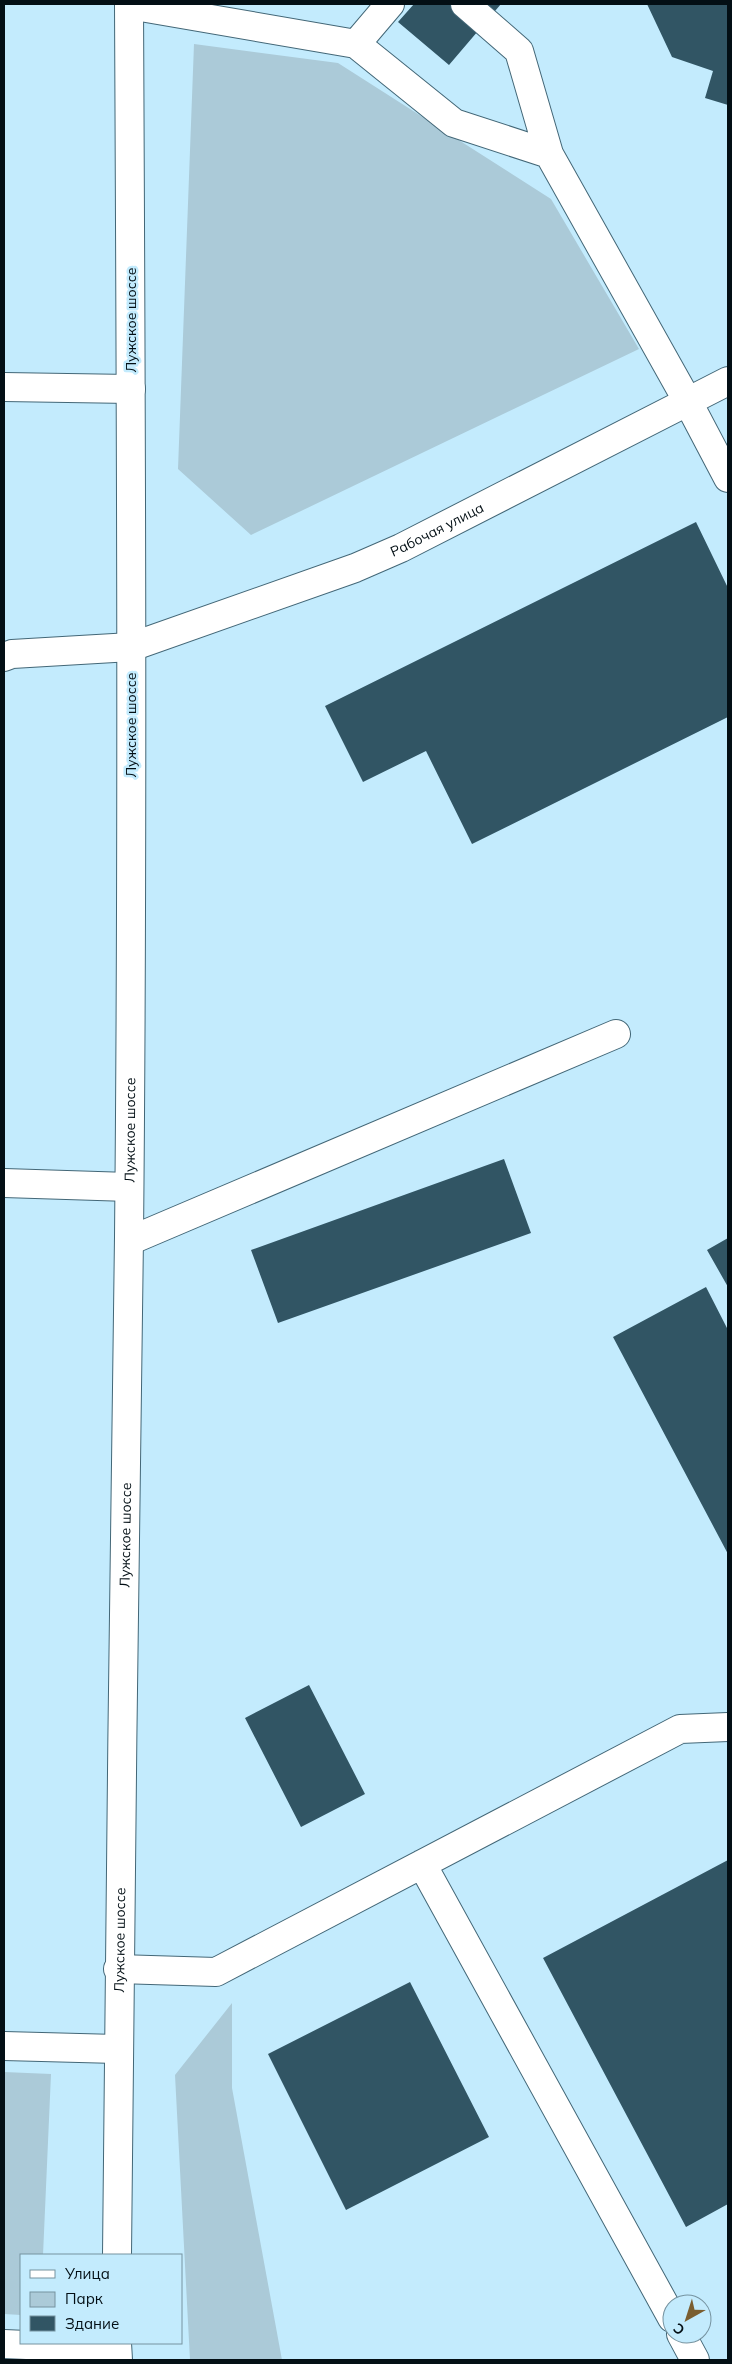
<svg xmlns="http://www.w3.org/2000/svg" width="732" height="2364" font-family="Mulish,sans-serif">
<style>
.green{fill:#abcad8}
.building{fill:#315564}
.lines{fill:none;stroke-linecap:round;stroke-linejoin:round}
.minor-casing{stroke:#436777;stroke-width:30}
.major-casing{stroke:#436777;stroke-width:30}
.minor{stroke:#fff;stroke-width:28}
.major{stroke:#fff;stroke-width:28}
.labels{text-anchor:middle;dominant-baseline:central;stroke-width:5;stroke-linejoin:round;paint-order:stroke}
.street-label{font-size:14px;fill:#030f15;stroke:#c3ebfd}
</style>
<rect width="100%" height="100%" fill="#c3ebfd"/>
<path class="green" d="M194,44L338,63L551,199L639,349L251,535L178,469Z
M232,2003V2088L282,2360H190L175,2075Z
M4,2072L51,2074L43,2255H21V2315L4,2314Z"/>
<path class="building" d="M414,4H501L449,65L398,22Z
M647,4H728V105L705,98L713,71L672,57Z
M696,522L728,588V717L472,844L426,751L363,782L325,706Z
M504,1159L531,1233L278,1323L251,1250Z
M728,1238V1287L707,1250Z
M706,1287L728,1330V1554L613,1337Z
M309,1685L365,1794L301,1827L245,1718Z
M728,1860V2204L686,2227L543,1958Z
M410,1982L489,2137L346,2210L268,2054Z"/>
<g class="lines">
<g class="minor-casing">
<path id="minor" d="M465,4L519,51L549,154L688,402L728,478
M129,5L356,44L454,123L549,154
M356,44L390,4
M4,387L131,389
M4,657L12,654L131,647
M4,1183L129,1187
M129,1241L616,1034
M422,1864L672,2318
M118,1969L216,1972L680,1729L728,1727
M4,2046L117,2049
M681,2334L695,2360
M4,2344L117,2349"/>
</g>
<g class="major-casing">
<g id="major">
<path id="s1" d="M131,647L355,568L401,548L728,381"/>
<path id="s2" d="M117,2255C118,1916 126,1576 129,1237C133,826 131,415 129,4"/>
<path d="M117,2343L118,2360"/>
</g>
</g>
<use href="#minor" class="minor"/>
<use href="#major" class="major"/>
</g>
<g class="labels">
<g class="street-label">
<text transform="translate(131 320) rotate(-90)">Лужское шоссе</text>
<text stroke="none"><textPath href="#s1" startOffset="328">Рабочая улица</textPath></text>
<text transform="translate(131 725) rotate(-90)">Лужское шоссе</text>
<text stroke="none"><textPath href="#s2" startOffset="1125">Лужское шоссе</textPath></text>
<text stroke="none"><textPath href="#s2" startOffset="720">Лужское шоссе</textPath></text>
<text stroke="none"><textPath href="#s2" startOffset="315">Лужское шоссе</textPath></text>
</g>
</g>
<rect width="732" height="2364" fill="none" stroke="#030f15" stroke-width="10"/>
<rect x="20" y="2254" width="162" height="90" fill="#c3ebfd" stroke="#7693a0"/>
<rect x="30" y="2270" width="25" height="8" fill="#ffffff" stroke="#7693a0"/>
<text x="65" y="2279" font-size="15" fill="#030f15">Улица</text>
<rect x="30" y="2292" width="25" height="15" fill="#abcad8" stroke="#7693a0"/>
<text x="65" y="2304" font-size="15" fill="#030f15">Парк</text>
<rect x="30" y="2316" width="25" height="15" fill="#315564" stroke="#7693a0"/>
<text x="65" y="2329" font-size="15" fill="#030f15">Здание</text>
<g transform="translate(687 2319) rotate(219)"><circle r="24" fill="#c3ebfd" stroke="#7693a0"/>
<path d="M0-4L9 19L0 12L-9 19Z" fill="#7a5e31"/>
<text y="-8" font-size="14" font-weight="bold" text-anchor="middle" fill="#030f15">С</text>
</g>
</svg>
